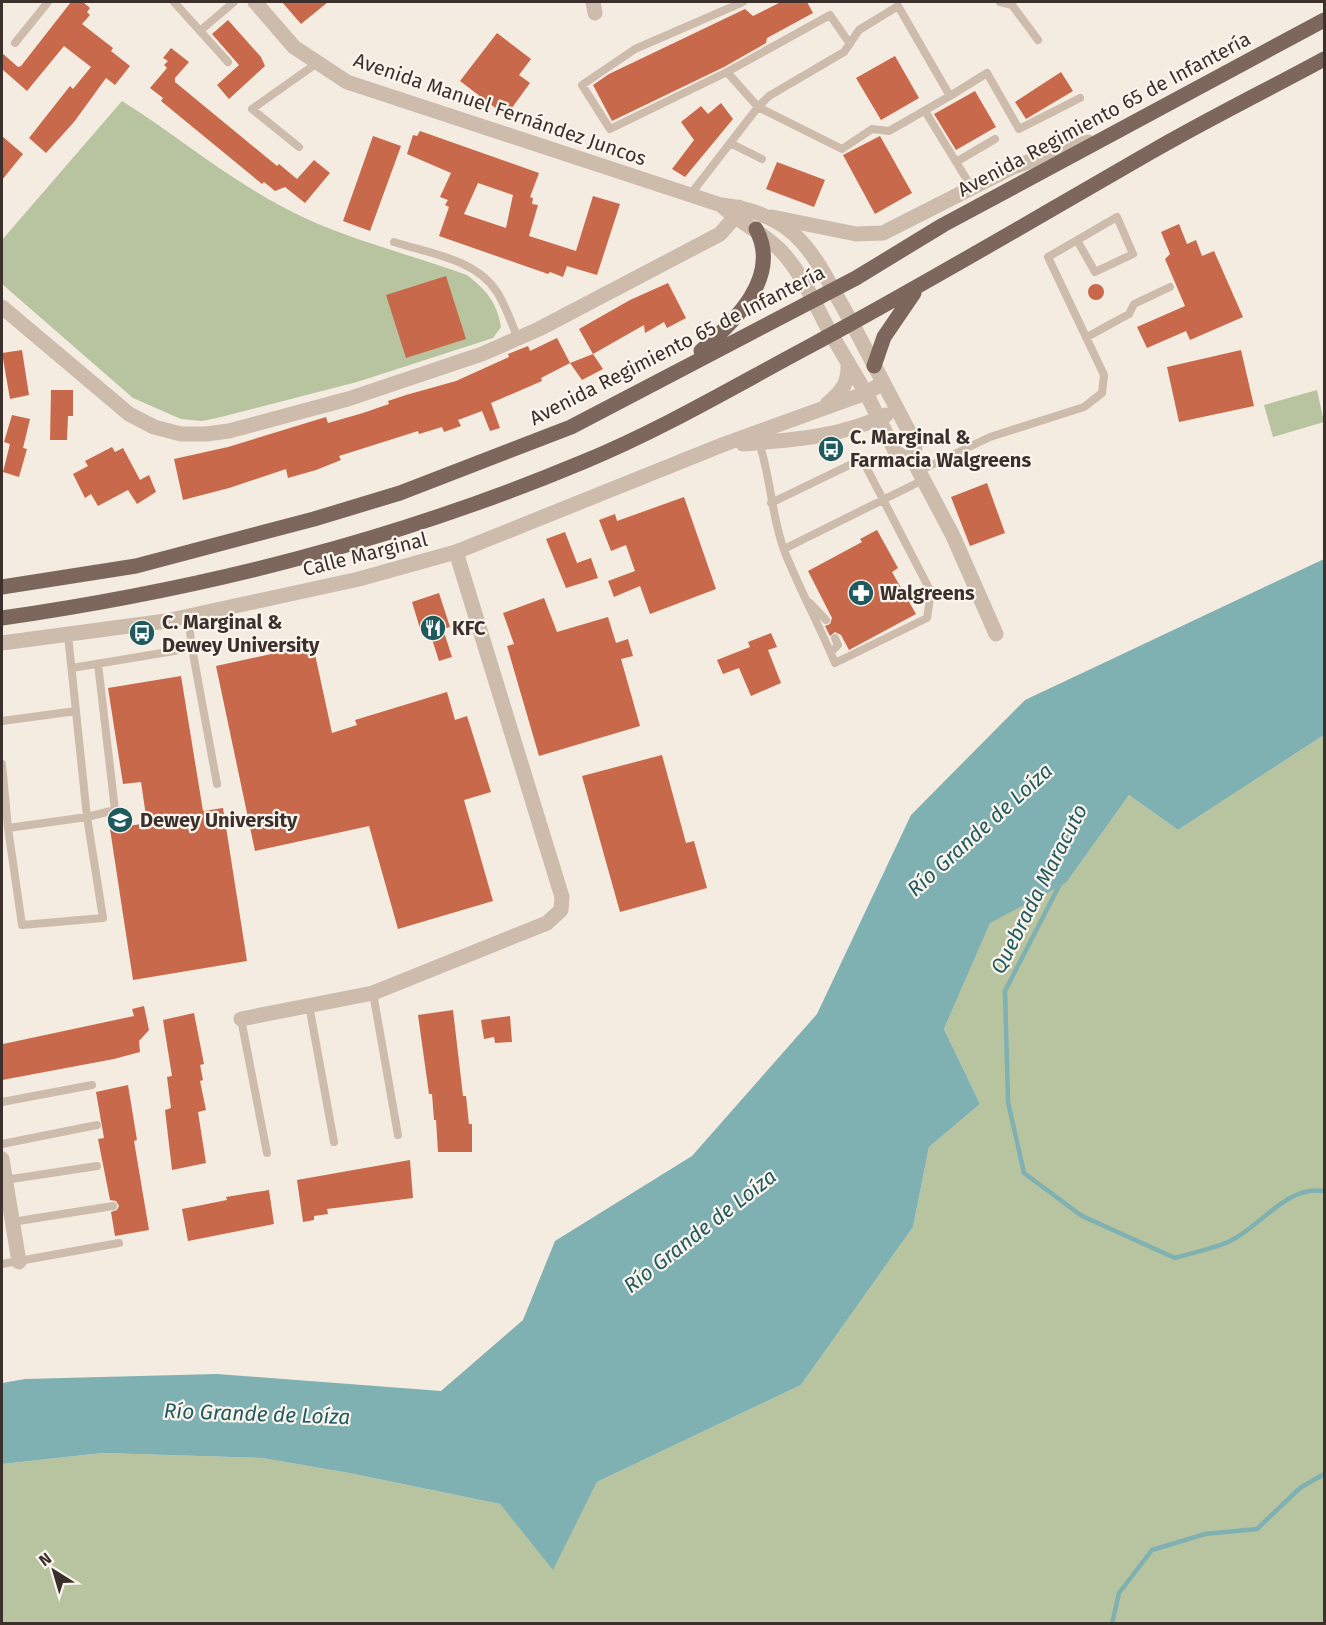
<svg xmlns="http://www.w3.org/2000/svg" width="1326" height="1625" font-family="'Fira Sans',sans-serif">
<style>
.green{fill:#b8c4a0}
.water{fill:#7fb0b2}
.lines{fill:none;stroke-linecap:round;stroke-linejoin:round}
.stream{stroke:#7fb0b2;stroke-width:4.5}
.building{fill:#c8694b;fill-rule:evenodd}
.service{stroke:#cdbbac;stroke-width:8}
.minor{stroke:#cdbbac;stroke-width:15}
.tertiary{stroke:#cdbbac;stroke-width:15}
.primary{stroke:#7d675c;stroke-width:15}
.labels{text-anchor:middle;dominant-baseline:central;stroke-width:4.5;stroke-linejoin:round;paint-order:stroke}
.street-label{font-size:20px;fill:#3b302b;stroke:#fbf5ee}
.poi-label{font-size:20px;font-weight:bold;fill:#3b302b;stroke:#fbf5ee;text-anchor:start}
.water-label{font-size:21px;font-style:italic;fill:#1f5a5e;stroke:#fbf5ee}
</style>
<rect width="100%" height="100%" fill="#f4ebe1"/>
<path class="green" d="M122,101C184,140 240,189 307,219C358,242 414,256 467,275C486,290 497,302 501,327L493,338L357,382L217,418L202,421L181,419L133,398L2,284V240Z
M1317,390L1324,422L1273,437L1264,405Z
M1324,735V1623L2,1624V1464L103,1453L262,1458L349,1473L500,1504L553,1569L597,1482L801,1385L913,1227L929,1147L980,1104L944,1029L990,922L1066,883L1129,795L1178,830Z"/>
<path class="water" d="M1324,559V735L1178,830L1129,795L1066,883L990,923L944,1029L980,1104L929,1147L913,1227L801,1385L597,1482L553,1570L500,1504L349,1473L262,1458L103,1453L2,1464V1383L25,1379L217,1374L441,1391L523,1320L555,1241L692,1156L817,1014L911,815L1025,700Z"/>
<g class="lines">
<path class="stream" d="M1061,882L1005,991L1008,1102L1024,1173L1082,1216L1175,1258C1193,1252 1215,1249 1232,1240C1262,1225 1287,1185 1324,1191
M1112,1624L1119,1593L1152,1550L1205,1534L1257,1529L1300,1488L1324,1474"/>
</g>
<path class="building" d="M71,2H83L90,8L87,12L90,15L82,24L113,48L111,51L130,66L115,85L106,78L74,122L46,153L29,138L70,86L73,89L91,67L64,46L27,91L2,69V53L18,67L21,66Z
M282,2H328L301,24Z
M781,2H807L813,13L767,38L766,43L724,67L612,121L593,85L609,74L745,9L753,16Z
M228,20L261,57L265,66L229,99L217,85L239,65L212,34Z
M497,33L531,59L519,75L530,83L506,116L460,81Z
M171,48L189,62L175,78V82L277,166L279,164L297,179L314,160L330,173L305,203L285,187L275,191L264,182L262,184L161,101L163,98L150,88L167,68L164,65L168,61L163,58Z
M895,56L919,98L881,120L856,78Z
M1061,72L1073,91L1026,119L1015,102Z
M975,91L996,127L956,150L934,114Z
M721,103L733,119L685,177L672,169L694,140L681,122L701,106L708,114Z
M420,131L539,173L530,197L533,198L532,204L538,205L529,236L576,251L593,196L620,204L597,275L567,266L563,277L550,272L548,274L439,236L449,207L445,205L448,200L440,197L451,173L407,154L413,135L417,136ZM478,183L513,195L506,228L464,214Z
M2,136L23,154L2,180Z
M373,136L401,146L370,231L343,221Z
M880,136L912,193L875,214L843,155Z
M777,162L825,180L814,207L766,189Z
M1179,224L1187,244L1196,240L1202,256L1214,251L1243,317L1190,340L1186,331L1147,348L1137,327L1185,306L1165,259L1170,254L1161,232Z
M446,276L466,339L406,358L386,295Z
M668,283L686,318L667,328L664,322L645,333L644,325L593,354L579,329L630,300Z
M1088 292a8 8 0 1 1 16 0a8 8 0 1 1-16 0Z
M557,338L570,363L541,378L542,381L491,403L500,428L490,431L482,411L458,420L461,426L444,432L442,427L419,434L418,431L339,456L341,460L316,470L288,478L286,469L229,488L183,500L174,459L228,447L326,417L328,423L363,413L389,404L388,401L406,395L456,381L509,357L508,354L528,346L530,351Z
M22,350L29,395L10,399L2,353Z
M1241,350L1254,406L1179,422L1167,367Z
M593,354L603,369L582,380L570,363Z
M51,390H73V416H68L67,440H50Z
M12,415L30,419L23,448L27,449L19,477L3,472L10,444L4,442Z
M112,447L115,452L123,448L140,480L149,475L156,492L137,504L128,490L98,506L91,494L85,498L73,474L88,466L85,461Z
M987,483L1005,533L970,546L951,497Z
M684,497L716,589L650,614L640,586L614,597L608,581L635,571L626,545L611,551L599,520L615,514L617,521Z
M877,530L898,568L892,572L916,614L849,650L841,635L835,632L830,636L825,626L830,624L832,618L808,571L862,542L860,539Z
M565,532L577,563L591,558L598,578L566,588L546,539Z
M439,593L450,627L443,629L452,657L439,661L430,633L422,635L412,602Z
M544,598L557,632L608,617L616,643L628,639L633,656L621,659L640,726L539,756L507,646L514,644L503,613Z
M771,633L777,647L768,650L781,683L751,696L739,668L723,674L717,660L750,647L748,642Z
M313,645L332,733L357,725L355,720L447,692L455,720L467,716L491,792L464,800L493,901L398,929L369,826L255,851L216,666Z
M181,676L203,811L223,808L247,961L133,980L110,829L147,823L141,782L123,784L108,688Z
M662,755L686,843L694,841L707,888L620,912L582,776Z
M144,1006L149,1030L139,1041L140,1052L114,1059L2,1080L3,1044L134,1016L132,1009Z
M453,1010L463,1096H466L469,1124H472V1152H438L436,1120H434L432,1094H429L418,1015Z
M194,1013L204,1064L200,1065L203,1080L200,1081L206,1110L198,1112L206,1163L172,1170L165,1110L171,1108L167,1077L172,1076L163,1020Z
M510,1016L512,1042L495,1043L494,1037L484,1039L481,1020Z
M128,1085L137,1140L134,1141L149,1230L115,1236L111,1212L117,1210L119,1206L116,1201L110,1200L98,1139L104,1138L96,1092Z
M410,1160L413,1198L327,1209L328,1214L314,1216V1220L303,1222L297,1180Z
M269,1190L274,1224L188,1241L182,1209L227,1200L226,1197Z"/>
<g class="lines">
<path class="service" d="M174,2L228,62
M743,2L635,49L582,85L610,129L727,72L830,15L850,44
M1000,2L1012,5L1038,40
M201,30L234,2
M15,43L48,2
M950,96L987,73L1019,129L1080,98
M925,111L972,188
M730,143L762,159
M299,147L252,109L317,63
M956,162L995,139
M690,195L758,107L769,96L844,52L859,30L898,6L950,96L889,131L872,129L842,149L758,107L727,72
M394,242C428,253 476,259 497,292C506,306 511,323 518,338
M1087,337L1129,314L1134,304L1170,287
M759,443C771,477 771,515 784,550C799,588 819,625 835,663L927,618L931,592L862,459L771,503
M919,471L990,437L1084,407L1102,393L1104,375L1048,257L1117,217L1133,254L1095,272L1077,240
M784,549L923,480
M810,603L826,620
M192,648L217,784
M831,652L838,645L835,638
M72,668L192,648L188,617
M2,721L76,711
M2,764L8,828L87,817L68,635
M8,828L22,925L103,918L87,817L115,810L98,664
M373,993L398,1135
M309,1005L334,1142
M241,1019L267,1153
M2,1102L92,1085
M2,1144L97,1125
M5,1180L97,1166
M12,1222L113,1206
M2,1264L119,1243"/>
<path class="minor" d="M593,2L595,13
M772,217L856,234L883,233L1013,167L1088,142
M2,307L129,414L154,427L181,434H206L229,431L348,399L482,354L539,329L720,234L734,218L739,207
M831,334L866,393L896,453L914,462L915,443L852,323
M827,404C843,391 849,382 848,362
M743,444C792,440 841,437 886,415
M914,462L953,536L996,634
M2,643L166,621L359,579L456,552L722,445L866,393L883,383
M241,1019L373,993L547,923L561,910L562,897L456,552
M2,1159L19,1262"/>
<path class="tertiary" d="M255,2L294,47L347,82L721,205C803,214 815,260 852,323
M721,205C739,222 762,232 780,250C802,272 816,307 831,334"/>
<path class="primary" d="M701,351C734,322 782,277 756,229
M874,366L884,337L914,293
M2,587L136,566L314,519L400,493L571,427L856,278L943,225L1324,20
M2,618C203,589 394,541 583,462C661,430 735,386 810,346C925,284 1038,217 1151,152C1208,119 1267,90 1324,59"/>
</g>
<defs>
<g id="bus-disc" transform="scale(1.35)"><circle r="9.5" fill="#1f5a5e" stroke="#fbf5ee"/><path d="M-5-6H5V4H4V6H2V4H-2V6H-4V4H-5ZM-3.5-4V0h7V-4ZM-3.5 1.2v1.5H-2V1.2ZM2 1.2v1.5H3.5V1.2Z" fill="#fff"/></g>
<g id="pharmacy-disc" transform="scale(1.35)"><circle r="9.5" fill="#1f5a5e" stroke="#fbf5ee"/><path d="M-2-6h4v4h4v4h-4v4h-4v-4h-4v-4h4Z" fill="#fff"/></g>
<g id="restaurant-disc" transform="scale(1.35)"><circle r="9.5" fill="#1f5a5e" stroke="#fbf5ee"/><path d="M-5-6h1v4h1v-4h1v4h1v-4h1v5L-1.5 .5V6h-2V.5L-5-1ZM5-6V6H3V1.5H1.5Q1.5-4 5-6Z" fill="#fff"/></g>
<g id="university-disc" transform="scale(1.35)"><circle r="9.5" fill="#1f5a5e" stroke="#fbf5ee"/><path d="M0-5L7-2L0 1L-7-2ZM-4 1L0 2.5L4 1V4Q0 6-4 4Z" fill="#fff"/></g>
</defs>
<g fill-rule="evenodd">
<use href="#bus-disc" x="831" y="449"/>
<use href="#pharmacy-disc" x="861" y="593"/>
<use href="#restaurant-disc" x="433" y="628"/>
<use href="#bus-disc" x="142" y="633"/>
<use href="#university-disc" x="120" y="820"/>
</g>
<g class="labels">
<g class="street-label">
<text transform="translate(500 109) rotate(19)">Avenida Manuel Fernández Juncos</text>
<text transform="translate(1104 114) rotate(-28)">Avenida Regimiento 65 de Infantería</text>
<text transform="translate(677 345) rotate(-27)">Avenida Regimiento 65 de Infantería</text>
<text transform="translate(365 554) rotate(-14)">Calle Marginal</text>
</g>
<g class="poi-label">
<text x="850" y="437">C. Marginal &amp;<tspan x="850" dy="23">Farmacia Walgreens</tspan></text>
<text x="880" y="593">Walgreens</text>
<text x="162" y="622">C. Marginal &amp;<tspan x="162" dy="23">Dewey University</tspan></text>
<text x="452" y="628">KFC</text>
<text x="140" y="820">Dewey University</text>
</g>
<g class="water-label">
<text transform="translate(980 830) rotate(-42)">Río Grande de Loíza</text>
<text transform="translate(1039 889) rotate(-63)">Quebrada Maracuto</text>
<text transform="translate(700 1231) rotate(-38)">Río Grande de Loíza</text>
<text transform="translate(257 1414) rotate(2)">Río Grande de Loíza</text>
</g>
</g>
<rect width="1326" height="1625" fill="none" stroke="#3b302b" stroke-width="6"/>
<g transform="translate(54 1571) rotate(323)" stroke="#fbf5ee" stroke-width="4.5" paint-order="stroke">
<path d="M0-4.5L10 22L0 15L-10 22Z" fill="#3b302b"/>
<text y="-9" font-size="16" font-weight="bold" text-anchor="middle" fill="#3b302b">N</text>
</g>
</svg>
